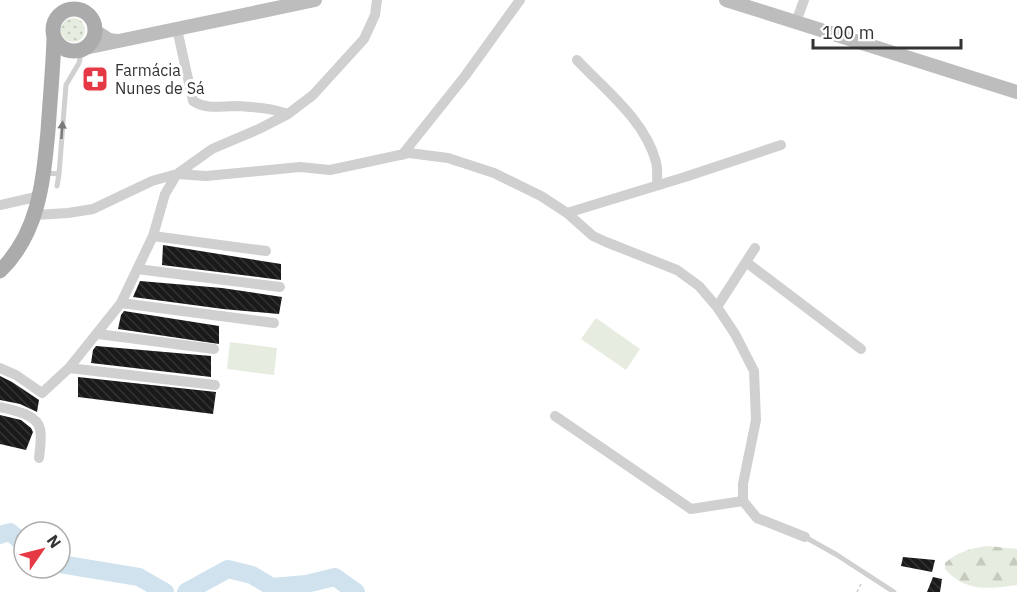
<svg xmlns="http://www.w3.org/2000/svg" width="1017" height="592" font-family="'IBM Plex Sans',sans-serif">
<style>
.grass{fill:url(#grass-dots)}
.forest{fill:url(#forest-firs)}
.green{fill:#e6ecdf}
.lines{fill:none;stroke-linecap:round;stroke-linejoin:round}
.river{stroke:#cfe2ee;stroke-width:18}
.building{fill:url(#building-back-hatch)}
.path{stroke:#cdcdcd;stroke-width:1.5;stroke-dasharray:3 3;stroke-linecap:butt}
.service{stroke:#d0d0d0;stroke-width:5}
.minor{stroke:#d0d0d0;stroke-width:10}
.secondary{stroke:#bdbdbd;stroke-width:14}
.primary{stroke:#ababab;stroke-width:15}
.oneway{fill:#7a7a7a}
.labels{text-anchor:middle;dominant-baseline:central;stroke-width:6;stroke-linejoin:round;paint-order:stroke}
.poi-label{font-size:16px;fill:#333;stroke:#fff;text-anchor:start}
</style>
<defs>
<pattern id="grass-dots" width="8" height="8" patternUnits="userSpaceOnUse" patternTransform="scale(1.5)"><rect width="8" height="8" fill="#e6ecdf"/><path d="M2 2h.1M6 6h.1" fill="none" stroke="#c6cbc0" stroke-width="1.8" stroke-linecap="round"/></pattern>
<pattern id="forest-firs" width="22" height="20" patternUnits="userSpaceOnUse" patternTransform="scale(1.5)"><rect width="22" height="20" fill="#e6ecdf"/><path d="M5 1l3.5 6h-7zM16 11l3.5 6h-7z" fill="#c6cbc0"/></pattern>
<pattern id="building-back-hatch" width="6" height="6" patternUnits="userSpaceOnUse" patternTransform="scale(1.5)"><rect width="6" height="6" fill="#1a1a1a"/><path d="M-1 5l2 2M0 0l6 6M5-1l2 2" fill="none" stroke="#333"/></pattern>
</defs>
<rect width="100%" height="100%" fill="#fff"/>
<path class="grass" d="M61 30a12 12 0 1 1 24 0a12 12 0 1 1-24 0Z"/>
<path class="forest" d="M988,546L1017,549V585C989,589 965,592 945,569V563C957,552 972,548 988,546Z"/>
<path class="green" d="M596,318L640,349L626,370L581,339Z
M230,342L277,348L274,375L227,369Z"/>
<g class="lines">
<path class="river" d="M0,535L10,532L24,544
M60,564L139,577L165,592
M186,592L228,569L252,575L272,587L306,584L335,577L356,592"/>
</g>
<path class="building" d="M163,245L281,264V280L162,265Z
M140,281L222,288L282,297L279,314L223,309L133,297Z
M124,311L219,326V344L118,329L121,315Z
M96,346L211,356V377L91,363L93,350Z
M0,376L12,382L39,400L37,412L20,404L0,400Z
M78,377L216,392L213,414L78,397Z
M0,415L21,420L31,428L33,432L26,450L0,444Z
M903,557L935,560L932,572L901,566Z
M933,577L942,579L940,592H927Z"/>
<g class="lines">
<path class="path" d="M857,592L862,582"/>
<path class="service" d="M46,173L59,174L66,85L79,63L82,49
M57,186L59,174
M805,537L837,555L894,592"/>
<path class="minor" d="M796,22L804,0
M177,29L193,101C207,110 220,106 236,106C254,107 271,108 288,114
M577,60C605,90 645,120 656,162C658,169 657,178 657,185
M402,155L465,76L520,0
M0,205L40,196
M567,213L685,177L781,145
M35,215L68,213L93,209L152,181L177,174L206,176L300,167L330,170L409,153L448,158L494,173L541,196L567,213L593,236L606,242L677,270L699,286L717,307L735,334L754,371L756,420L743,484V501L757,518L805,537
M153,236L266,251
M746,262L861,349
M137,269L280,287
M121,303L274,323
M717,307L755,248
M98,334L214,349
M0,368L16,375L42,393L69,368L121,303L153,236L165,194L177,174L212,149L259,129L288,114L313,95L364,39L375,15L377,0
M69,368L215,385
M0,407C13,410 37,414 40,429C42,438 40,449 39,458
M555,416L691,509L743,501"/>
<path class="secondary" d="M726,0L1017,92
M95,31L109,40L117,41
M85,48L315,0"/>
<path class="primary" d="M53 30a21 21 0 1 1 42 0a21 21 0 1 1-42 0Z
M0,271C39,233 43,182 48,131C50,100 53,69 54,38"/>
</g>
<defs><path id="oneway-solid" d="M-6-.8H1V-3.2L6.5 0L1 3.2V.8H-6Z" transform="scale(1.5)"/></defs>
<use class="oneway" href="#oneway-solid" transform="translate(62 130) rotate(-86)"/>
<defs>
<g id="pharmacy-square" transform="scale(1.35)"><rect x="-9" y="-9" width="18" height="18" rx="4" fill="#e63946" stroke="#fff"/><path d="M-2-6h4v4h4v4h-4v4h-4v-4h-4v-4h4Z" fill="#fff"/></g>
</defs>
<g fill-rule="evenodd">
<use href="#pharmacy-square" x="95" y="79"/>
</g>
<g class="labels">
<g class="poi-label">
<text x="115" y="70">Farmácia<tspan x="115" dy="18">Nunes de Sá</tspan></text>
</g>
</g>
<g transform="translate(42 550) rotate(55)"><circle r="28" fill="#ffffff" stroke="#adadad" stroke-width="1.5"/>
<path d="M0-4.5L10 22L0 15L-10 22Z" fill="#e63946"/>
<text y="-9" font-size="16" font-weight="bold" text-anchor="middle" fill="#333333">N</text>
</g>
<path d="M813 39v9h148v-9" fill="none" stroke="#333333" stroke-width="3"/>
<text x="822" y="39" font-size="18" fill="#333333" stroke="#ffffff" stroke-width="4.5" paint-order="stroke">100 m</text>
</svg>
